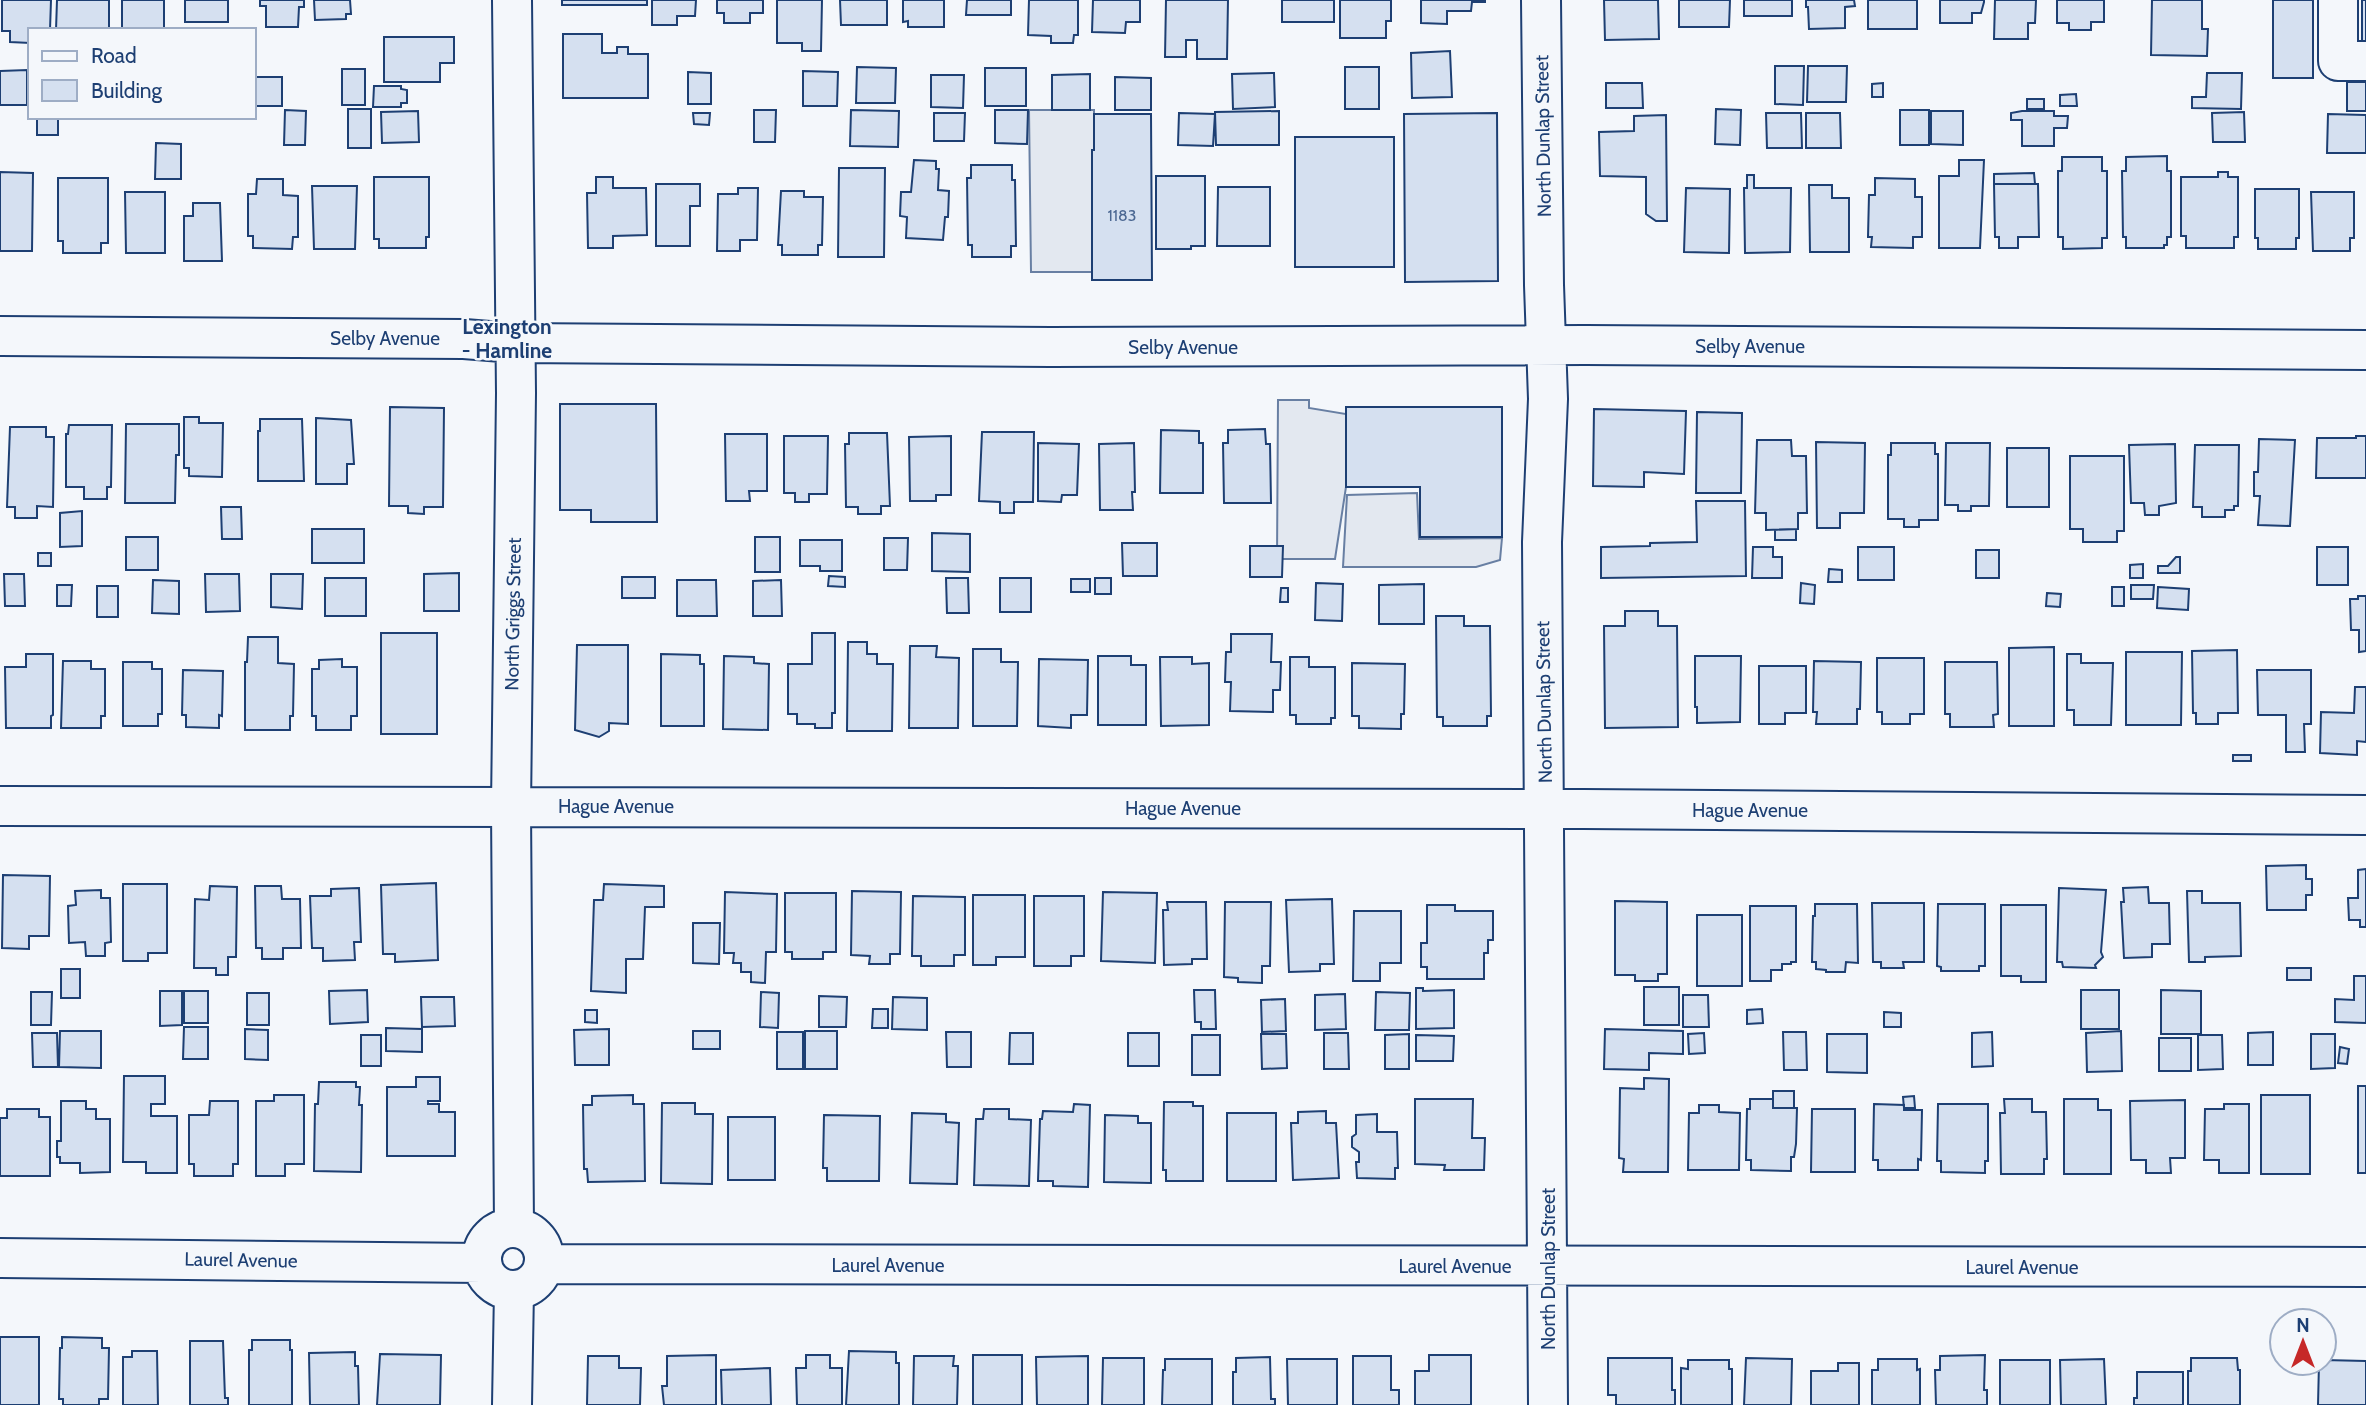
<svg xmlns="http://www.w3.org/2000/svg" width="2366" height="1405" font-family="Cabin,sans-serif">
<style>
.parking{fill:#e3e8f0;stroke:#687fa3;stroke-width:2}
.building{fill:#d5e0f0;stroke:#1d3f73;stroke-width:2}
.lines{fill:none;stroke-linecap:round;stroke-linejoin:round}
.minor-casing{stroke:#1d3f73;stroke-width:42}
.minor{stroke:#f4f7fb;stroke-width:38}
.labels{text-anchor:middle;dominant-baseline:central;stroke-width:5;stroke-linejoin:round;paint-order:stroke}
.number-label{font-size:16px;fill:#4b6792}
.street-label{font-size:19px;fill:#1d3f73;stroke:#f4f7fb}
.neighbourhood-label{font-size:21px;font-weight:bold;fill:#1d3f73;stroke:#f4f7fb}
</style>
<rect width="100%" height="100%" fill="#f4f7fb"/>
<path class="parking" d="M1029,110H1094V272H1031Z
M1278,400H1309V408L1346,414V487L1335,559H1277Z
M1417,493L1419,539L1502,538L1500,560L1476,567H1343L1347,495Z"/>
<path class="building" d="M2,0H51L50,30H30V43L10,42V31H2Z
M57,0H109V30H56Z
M122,0H164V29H122Z
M185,0H228V22H185Z
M260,0H304V7H299L298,27H266V6H260Z
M314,0H350L351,14H346V19L315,20Z
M562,0H647V5H562Z
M652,0H696L695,16H677V25H652Z
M717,0H763V13H750V23H724V13H717Z
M777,0H822L821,51H802V43H777Z
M840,0H887V25H841Z
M903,0H944V27H908V21L903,22Z
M967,0H1011V15H966Z
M1029,0H1078V35H1074L1073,43H1051V36L1028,35Z
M1093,0H1140V22H1126L1125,33L1092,32Z
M1166,0H1228L1227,59H1197V40H1186V57H1165Z
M1282,0H1334V22H1282Z
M1340,0H1391V21H1386V38H1340Z
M1421,0H1485V2H1472L1471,11H1447V24L1421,23Z
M1604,0H1658L1659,39L1605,40Z
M1679,0H1730L1729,27H1679Z
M1744,0H1792V16H1744Z
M1806,0H1854L1855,6L1845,7V28L1809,29L1808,7H1806Z
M1868,0H1917V29H1868Z
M1940,0H1984V2L1981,13H1972V23H1940Z
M1995,0H2036L2035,23H2028V39H1994Z
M2057,0H2104V22H2091V30H2069V23H2057Z
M2152,0H2202V29H2208L2207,56L2151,55Z
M2273,0H2313V78H2273Z
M2362,0H2366V42H2362Z
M563,34H602V53H617V47H628V54H648V98H563Z
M384,37H454V63H440V82H384Z
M1450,51L1452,97L1412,98L1411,53Z
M1775,66H1804L1803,105L1775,104Z
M1808,66H1847L1846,102H1807Z
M857,67L896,68L895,103H856Z
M1345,67H1379V109H1345Z
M985,68H1026V106H985Z
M342,69H365V105H342Z
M27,70V105H0V71Z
M803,71L838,72L837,106H803Z
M688,72L711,73V104H688Z
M1274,73L1275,107L1233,109L1232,74Z
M2207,73H2242L2241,109L2192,108V97H2206Z
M1090,74V110H1052V75Z
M931,75H964L963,108L931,107Z
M254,77H282V106H254Z
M1115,77L1151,78V110H1115Z
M2347,82H2366V111H2347Z
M1606,83H1642L1643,108H1606Z
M1883,83V97H1872V84Z
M374,86H401V89L407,90V103H401V107H373Z
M2076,94L2077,106H2060V95Z
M2027,99H2044V109H2027Z
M348,109H371V148H348Z
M1716,109L1741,110L1740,145L1715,144Z
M285,110L306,111L305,145H284Z
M754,110H776L775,142H754Z
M851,110L899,111L898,147L850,146Z
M995,110H1028L1027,144L995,143Z
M1900,110H1929V145H1900Z
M418,111L419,142L382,143L381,112Z
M1279,111V145H1216L1215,112Z
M1931,111H1963V145L1931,144Z
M2022,111H2054V116H2068L2067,128H2054V146H2022V120H2011V113Z
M2244,112L2245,142H2213L2212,113Z
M693,113H710L709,125L694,124Z
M934,113H965L964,141H934Z
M1179,113L1215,114L1213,146L1178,145Z
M1497,113L1498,281L1405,282L1404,114Z
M1766,113H1801L1802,148H1767Z
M1806,113H1840L1841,148H1806Z
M1094,114H1151L1152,280H1092V150H1094Z
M2328,114L2366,115V153H2327Z
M1666,115L1667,221H1656L1646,214V177L1600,176L1599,132L1634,131V116Z
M37,117H58V135H37Z
M1295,137H1394V267H1295Z
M156,143L181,144V179H155Z
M2167,156V171H2171V237H2167V245H2164V248H2126V237H2123L2122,171H2126V157Z
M2062,157H2102V171H2107V238H2102V248L2063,249V237H2058V171H2062Z
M914,160L936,161V169H939L938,190L949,191L948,217H945L943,240L906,238L907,217L900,216L901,192H911Z
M1959,160H1984L1980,248H1939V176H1959Z
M971,165H1012V180H1015L1016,246H1011V257H972V245H968L967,178H971Z
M839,168H885L884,257H838Z
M0,172L33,173L32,251H0Z
M2218,172H2228V177H2238V237H2234V248H2186V236H2181V177H2218Z
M2034,173L2035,184H1994V174Z
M1747,175H1754V188H1791L1790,252L1745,253L1744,188H1747Z
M1156,176H1205V246H1191V249H1156Z
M374,177H429V237H426V248H379V239H374Z
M596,177H613V188H646L647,235L613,236V248H588L587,193H596Z
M58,178H108V243H101V253H63V241H58Z
M1875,178L1915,179V197H1922V237H1913V248L1871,247L1872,237H1868L1869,195H1875Z
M257,179H283V195L298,196V237H293L292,249L253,248V236H248V194H256Z
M656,184H700V206H690V246H656Z
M1994,184H2038L2039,237H2018V248H1999V237H1995Z
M1809,185H1832V198H1849V252H1810Z
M312,186H357L355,249H314Z
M1218,187H1270V246H1217Z
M738,188H758L757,240H740V251H717L718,194H738Z
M1686,188L1730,189L1729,253L1684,252Z
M2255,189H2299V238H2296V249H2258V238H2255Z
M781,191H804V197H823L822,245H818V255H782V245H778Z
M125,192H165V253H126Z
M2311,192H2354V238H2350V251H2313Z
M193,203H220L222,261H184V216H193Z
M560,404H656L657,522H591V510H560Z
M390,407L444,408L443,507H424V514L408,513V506H389Z
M1346,407H1502V537H1420V487H1346Z
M1594,409L1686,411L1684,474L1644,472V487L1593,486Z
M1697,412L1742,413L1741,493H1696Z
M184,417H199V423H223L222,477L189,476V468H184Z
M316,418L351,420L354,464H347V484H316Z
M260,419H302L304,481H258V431H260Z
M126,424H179V455H176L175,503H125Z
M69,425H112L111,487H107V499H84V487H66V434H68Z
M10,427H46V437H54L53,507L37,506V518H15V507H7Z
M1265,429L1266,444H1270L1271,503H1224L1223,443H1228V430Z
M1161,430L1199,431V443H1203V493H1160Z
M982,432H1034L1033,502H1014V513H1000V502L979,501Z
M849,433H887L890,506H881V514H858V507H846L845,444H849Z
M725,434H767V491H749L750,501H726Z
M784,436H828L827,494H809V502H795V493H784Z
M951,436V495H936V501H910L909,437Z
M2356,436H2366V478H2316L2317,438H2356Z
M2259,439L2295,440L2290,526L2258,525L2260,496H2254V472H2258Z
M1757,440H1791L1792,456H1806L1807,513H1798V529L1766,530V513H1755Z
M1816,442L1865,443L1864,513H1840V528H1817Z
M1038,443L1079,444L1077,495H1062L1061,502L1038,501Z
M1134,443L1135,492H1132L1133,510H1100L1099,444Z
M1891,443H1935V454H1938V520H1919V527H1904V519H1888V455H1891Z
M1946,443H1990L1989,506H1971V511H1958V505H1945Z
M2175,444L2176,503L2159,506V515H2145L2144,503H2131L2129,445Z
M2195,445H2239L2238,506H2234V510H2225V517H2202V507H2193Z
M2007,448H2049V507H2007Z
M2070,456H2124V531H2117V542H2083V529H2070Z
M1696,501H1745L1746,576L1601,578V547L1650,546V543L1697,542Z
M221,507H241L242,539H222Z
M82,511V546L60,547V513Z
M312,529H364V563H312Z
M1796,529V540H1775V530Z
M932,533L970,534V572L932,571Z
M126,537H158V570H126Z
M755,537H780V572H755Z
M884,538H908L907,570H884Z
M800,540H842V571H820V566H800Z
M1122,543H1157V576H1123Z
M1250,546H1283L1282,577H1250Z
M1753,547H1773V557H1782V578H1752Z
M1858,547H1894V580H1858Z
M2317,547H2348V585H2317Z
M1976,550H1999V578H1976Z
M38,553H51V566H38Z
M2176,557H2180V573H2158V566H2168Z
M2143,564V578H2130V565Z
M1829,569L1842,570V582H1828Z
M459,573V611H424V574Z
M4,574H24L25,606H5Z
M205,574H239L240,611L206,612Z
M271,574H303L302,609L271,607Z
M829,576L845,577V587L828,586Z
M622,577H655V598H622Z
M325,578H366V616H325Z
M946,578H968L969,613H947Z
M1000,578H1031V612H1000Z
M1095,578H1111V594H1095Z
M1071,579H1090V592H1071Z
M153,580L179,581V614L152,613Z
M677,580H716L717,616H677Z
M781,580L782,616H753V581Z
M1316,583L1343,584L1342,621L1315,620Z
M1801,583L1815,585L1814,604L1800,603Z
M1424,584V624H1379V585Z
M57,585H72L71,606H57Z
M2131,585H2154L2153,599H2131Z
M97,586H118V617H97Z
M2112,587H2124V606H2112Z
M2158,587L2189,589L2188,610L2157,608Z
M1281,588H1288V602H1280Z
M2047,593L2061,594L2060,607L2046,606Z
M2358,596H2366V651L2359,652V630H2351L2350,599H2358Z
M1625,611H1658V626H1677L1678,727L1605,728L1604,626H1625Z
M1436,616H1464V626H1490L1491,716H1487V726H1443V717H1437Z
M381,633H437V734H381Z
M812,633H835V713H832V728H815V724H797V714H788V664H812Z
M1231,634H1272L1271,662H1281L1280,690H1273V712L1230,711L1231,682H1225L1226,652H1231Z
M248,637H278V663L294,664L293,716H290V730H245V662H247Z
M848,642H867V654H877V664H893L892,731H847Z
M577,645H628V724L609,723V731L599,737L575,730Z
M910,646H937L936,657L959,658L958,728H909Z
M2054,647V726H2009V648Z
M973,649H1001V662H1018L1017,726H973Z
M2237,650L2238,713H2218V724H2196V713H2193L2192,651Z
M2126,652H2182L2181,725H2126Z
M26,654H53V715L51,716V728H6L5,667H26Z
M661,654L700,655V664H704V726H661Z
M2067,654H2081V663H2113L2111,725H2074V710H2067Z
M724,656L754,657V663L769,664L768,730L723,729Z
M1098,656H1131V665H1146V725H1098Z
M1695,656H1741L1740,722L1697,723V707H1695Z
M1160,657H1192V664L1209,663V725L1161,726Z
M1290,657H1309V667H1335V718H1331V724H1296V715H1290Z
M1877,658H1924V714H1910V724H1882V712H1877Z
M342,659V667H357V716H351V730H316V716H312V669H319V660Z
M1039,659L1088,660L1087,715H1071V728L1038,726Z
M63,661H91V669H105V716H101V728H61Z
M1814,661L1861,662L1860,709H1857V724H1816L1817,712H1813Z
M123,662H152V669H162V714H158V726H123Z
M1945,662H1997L1998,714L1993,715L1994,727H1950V714H1945Z
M1352,663L1405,664L1404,714H1401V729L1359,728V716H1352Z
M1759,666H1806V713H1785V724H1759Z
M183,670L223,671L222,716L219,715V728L186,727V715H182Z
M2257,670H2311V724H2304L2305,752H2286V715H2258Z
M2355,687H2366V742L2357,741V755L2320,753L2321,712L2354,713Z
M2233,755H2251V761H2233Z
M2306,865V879H2312V895H2306V910H2267L2266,866Z
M2366,869V927H2360V920H2349L2348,898H2358V870Z
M3,875L50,876L49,936H29V949L2,948Z
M436,883L438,960L395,962V954H383L381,885Z
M123,884H167V953H148V961H123Z
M604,884L664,886V907H645L643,959H626V993L591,991L594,900H603Z
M210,886L237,887L236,957H228V975H216V968H194L195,899L209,900Z
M255,886H281L282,899H300L301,948H283V959H262V948H256Z
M2148,887L2149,903H2169L2170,944H2152V957L2124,958L2121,902H2124L2123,888Z
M359,888L361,942H354L355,960L323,961V948H312L310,896H331V889Z
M2059,888L2106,890L2101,952L2103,957L2095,965L2096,968L2063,967L2062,962H2057Z
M101,890V898H110L111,942L105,943V956H86L85,942L69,943L68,906L76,905L75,891Z
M852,891L901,892L900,954H890V964H869L870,956L851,955Z
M2187,891H2202V903H2240L2241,956L2205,957V962H2189Z
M725,892L777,894L776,952H766L765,983L751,982V972H741V963H733L734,953H724Z
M1103,892L1157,893L1155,963L1101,961Z
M785,893H836V952H823V959H792V952H785Z
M973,895H1025V957H996V965H973Z
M913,896L965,897V955H954V966H921V956H912Z
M1034,896H1084V956H1071V966H1034Z
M1332,899L1334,964H1320V971L1289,972L1286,900Z
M1615,901L1667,902V974H1658V981H1635V975H1615Z
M1167,902H1206L1207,959H1192V964L1164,965L1163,910H1168Z
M1225,902H1271L1270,966H1262V983L1238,982V978L1224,977Z
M1872,903H1924V962H1903L1904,968H1881V962H1873Z
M1815,904H1857L1858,963L1846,962L1845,972H1826V970L1816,969V962H1812L1813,916H1815Z
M1938,904H1985V966H1979V971H1941V967L1937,966Z
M1427,905H1455V911H1493V940H1488V953H1484V979H1427V967H1421V943H1427Z
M2001,905H2046V982H2021V976H2001Z
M1750,906H1796V962H1791V964H1782V970H1771V981H1750Z
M1354,911H1401V963H1380V981H1353Z
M1697,915H1742V986H1697Z
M693,923H720L719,964L693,963Z
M2287,968H2311V980H2287Z
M61,969H80V998H61Z
M2354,976H2366V1023L2335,1022V999L2354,1000Z
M1644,987H1679V1025H1644Z
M1416,988H1423V991L1454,990V1028L1416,1029Z
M367,990L368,1022L330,1024L329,991Z
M1194,990H1215L1216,1029H1201V1022H1195Z
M2081,990H2119V1029H2081Z
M2161,990L2201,991V1034H2161Z
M160,991H182V1025L160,1026Z
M184,991H208V1023H184Z
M31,992H52L51,1025H31Z
M761,992L779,993L778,1028L760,1027Z
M1376,992L1410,993L1409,1030H1375Z
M247,993H269V1025H247Z
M1345,994L1346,1029L1315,1030V995Z
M1683,995H1708L1709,1027H1683Z
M819,996L847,997L846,1027H819Z
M421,997H454L455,1026L422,1027Z
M893,997L927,998V1030L892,1029Z
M1285,999L1286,1031L1262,1032L1261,1000Z
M873,1009H888V1028H872Z
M1762,1009L1763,1023L1747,1024V1010Z
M585,1010H597V1023L585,1022Z
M1884,1012L1901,1013V1027H1884Z
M184,1027H208V1059H183Z
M386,1028L422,1029V1052L386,1051Z
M245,1029L268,1030V1060L245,1059Z
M609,1029V1065H575L574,1030Z
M1605,1029L1683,1031V1054L1649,1053V1070L1604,1069Z
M60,1031H101V1068L59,1067Z
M693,1031H720V1049H693Z
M805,1031H837V1069H805Z
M2121,1031L2122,1071L2087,1072L2086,1033Z
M777,1032H803V1069H777Z
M946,1032H971V1067H947Z
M1783,1032H1806L1807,1070H1784Z
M1992,1032L1993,1066L1972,1067V1033Z
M2273,1032V1065H2248V1033Z
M32,1033H57L58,1067H33Z
M1010,1033H1033V1064H1009Z
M1128,1033H1159V1066H1128Z
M1324,1033H1348L1349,1069H1324Z
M1704,1033L1705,1053L1689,1054L1688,1034Z
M1261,1034H1286L1287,1068L1262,1069Z
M1409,1034V1069H1385V1035Z
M1827,1034H1867V1073L1827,1072Z
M2311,1034H2335V1068L2311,1069Z
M361,1035H381V1066H361Z
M1192,1035H1220V1075H1192Z
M1416,1035L1454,1036L1453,1061H1416Z
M2198,1035H2222L2223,1069L2198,1070Z
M2159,1038H2191V1071H2159Z
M2340,1047L2349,1049L2347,1064L2338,1063Z
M124,1076H165V1104H151V1116H177V1173H146V1162H123Z
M416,1077H440V1101H428V1104H439V1112H455V1156H387V1087H416Z
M1644,1078L1669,1079L1668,1172H1623L1624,1159L1619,1158L1620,1088L1644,1089Z
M319,1082H356V1087H360L359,1105H362L361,1172L314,1171L315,1104H318Z
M2358,1086H2366V1173H2358Z
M1773,1091H1794V1108H1773Z
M274,1095H304V1164H285V1176H256V1101H274Z
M633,1095V1104H644L645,1181L588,1182L587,1169H584L583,1105H592V1096Z
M2261,1095H2310V1174H2261Z
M1914,1096L1915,1108H1904L1903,1097Z
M1415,1099H1473L1472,1138H1485L1484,1170H1444L1445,1165L1415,1164Z
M1750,1099H1773V1108H1797L1796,1144L1794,1157H1791V1171L1751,1170V1160H1746L1747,1109H1750Z
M2004,1099H2032V1112H2046L2047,1159H2044V1174H2001L2000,1113H2005Z
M2064,1099H2098V1110H2111V1174H2064Z
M2185,1100V1158H2170L2171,1173H2146V1160H2131L2130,1101Z
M61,1101H86V1109H96V1119H110V1172L80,1173V1163H60V1157H57V1141H61Z
M210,1101H238V1164H233V1176H194V1164H189V1115H209Z
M1164,1102H1193V1106H1203V1181H1166V1170H1163Z
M662,1103H695V1114H713L712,1184L661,1183Z
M1074,1104L1090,1105L1088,1187L1053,1186V1181H1038L1040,1119H1042L1043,1111L1073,1112Z
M1874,1104L1904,1105V1110H1922L1921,1160L1918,1159V1170H1878V1160H1873Z
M1938,1104H1988V1161H1985V1173L1941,1172V1161H1937Z
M2224,1104H2249V1173H2219V1160H2204L2205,1109H2224Z
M1699,1105H1719V1112L1740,1113L1739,1170H1688L1689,1113H1699Z
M7,1109H39V1117H50V1176H0V1118H7Z
M984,1109H1009V1119L1031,1120L1029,1186L974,1185L976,1119H983Z
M1812,1109H1855V1172H1811Z
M1326,1111V1123H1336L1339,1178L1293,1180L1291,1123H1298V1112Z
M912,1113L946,1114V1122L959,1123L957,1184L910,1183Z
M1227,1113H1276V1181H1227Z
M1377,1114V1132H1397L1398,1168H1395V1179L1357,1178L1356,1162H1359V1152L1352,1147V1137L1356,1134V1115Z
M824,1115L880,1116L879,1181H827V1168H823Z
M1105,1115L1138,1116V1123H1151V1183L1104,1182Z
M728,1117H775V1180H728Z
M0,1337H39V1405H0Z
M62,1337L102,1338V1348H109L108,1399H99V1405H63V1399H59L60,1348H62Z
M252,1340H290V1350H292V1405H249V1350H252Z
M190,1341H223L225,1398H228V1405H190Z
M132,1351H157L158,1405H123V1357H132Z
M849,1351L896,1352V1363H899V1405H846Z
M355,1352V1366H358L359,1405H310L309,1353Z
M380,1354L441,1355L440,1405H377Z
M716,1355V1405H664L662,1386H667V1356Z
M806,1355H830V1368H842V1405H797L796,1368H806Z
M973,1355H1022V1405H973Z
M1429,1355H1471V1405H1415V1371H1429Z
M1985,1355L1984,1390H1987V1405H1936L1935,1370H1940V1356Z
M588,1356H619V1368H641L640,1405H587Z
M914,1356H954L953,1366H958L957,1405H913Z
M1088,1356V1405H1037L1036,1357Z
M1353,1356H1391V1390H1399V1405H1353Z
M1270,1357L1271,1399H1275V1405H1233V1372H1236V1358Z
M1103,1358H1144V1405H1102Z
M1608,1358H1672V1390H1675V1405H1616V1395H1608Z
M1746,1358L1792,1359L1791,1405H1744Z
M2191,1358H2237L2238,1370H2240V1405H2188V1371H2191Z
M1165,1359H1212V1405H1162L1163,1370H1165Z
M1287,1359H1337V1405H1288Z
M1878,1359H1917V1370L1920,1369V1405H1872V1370H1878Z
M2104,1359L2106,1405H2061L2060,1360Z
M1688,1360H1729V1369H1732V1405H1681V1368L1688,1369Z
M2000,1360H2050V1405H2000Z
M2324,1360L2366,1361V1405H2318L2319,1363H2324Z
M1838,1363H1859V1405H1811V1371H1838Z
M770,1368L771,1405H722L721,1370Z
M2137,1372H2183V1405H2134V1398H2137Z"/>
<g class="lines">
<g class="minor-casing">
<path id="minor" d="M512,0L516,393L511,807L514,1228
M1541,0L1544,285L1548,399L1542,542L1548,1405
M2338,0V61H2366
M0,336L464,339L515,343L1051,347L1586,345L2366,350
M0,806L1584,809L2366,815
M482 1259a31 31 0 1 1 62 0a31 31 0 1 1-62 0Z
M0,1258L482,1263
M544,1264L2366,1267
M512,1405L514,1290"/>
</g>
<use href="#minor" class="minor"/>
</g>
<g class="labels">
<g class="number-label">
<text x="1122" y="215">1183</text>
</g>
<g class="street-label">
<text transform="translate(1543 136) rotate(-91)">North Dunlap Street</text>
<text x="385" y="338">Selby Avenue</text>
<text x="1750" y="346">Selby Avenue</text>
<text x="1183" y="347">Selby Avenue</text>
<text transform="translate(513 614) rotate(-89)">North Griggs Street</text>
<text transform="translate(1544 702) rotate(-91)">North Dunlap Street</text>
<text x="616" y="806">Hague Avenue</text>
<text x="1183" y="808">Hague Avenue</text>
<text x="1750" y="810">Hague Avenue</text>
<text transform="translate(241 1260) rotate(1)">Laurel Avenue</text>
<text x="888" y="1265">Laurel Avenue</text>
<text x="1455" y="1266">Laurel Avenue</text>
<text x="2022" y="1267">Laurel Avenue</text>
<text transform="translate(1548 1269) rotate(-90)">North Dunlap Street</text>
</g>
<g class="neighbourhood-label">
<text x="507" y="326">Lexington<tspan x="507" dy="24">- Hamline</tspan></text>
</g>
</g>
<rect x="28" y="28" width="228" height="91" fill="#f4f7fb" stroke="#9eadc5" stroke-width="2"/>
<rect x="42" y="51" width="35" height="10" fill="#f4f7fb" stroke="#9eadc5" stroke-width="2"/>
<text x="91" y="63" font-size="21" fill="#1d3f73">Road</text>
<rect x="42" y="80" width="35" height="21" fill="#d5e0f0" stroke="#9eadc5" stroke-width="2"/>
<text x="91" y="98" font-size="21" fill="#1d3f73">Building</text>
<g transform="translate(2303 1342)"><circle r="33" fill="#f4f7fb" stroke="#9eadc5" stroke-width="2"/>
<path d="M0-5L12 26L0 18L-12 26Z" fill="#c62828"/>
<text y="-10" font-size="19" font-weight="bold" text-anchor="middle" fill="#1d3f73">N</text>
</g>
</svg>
